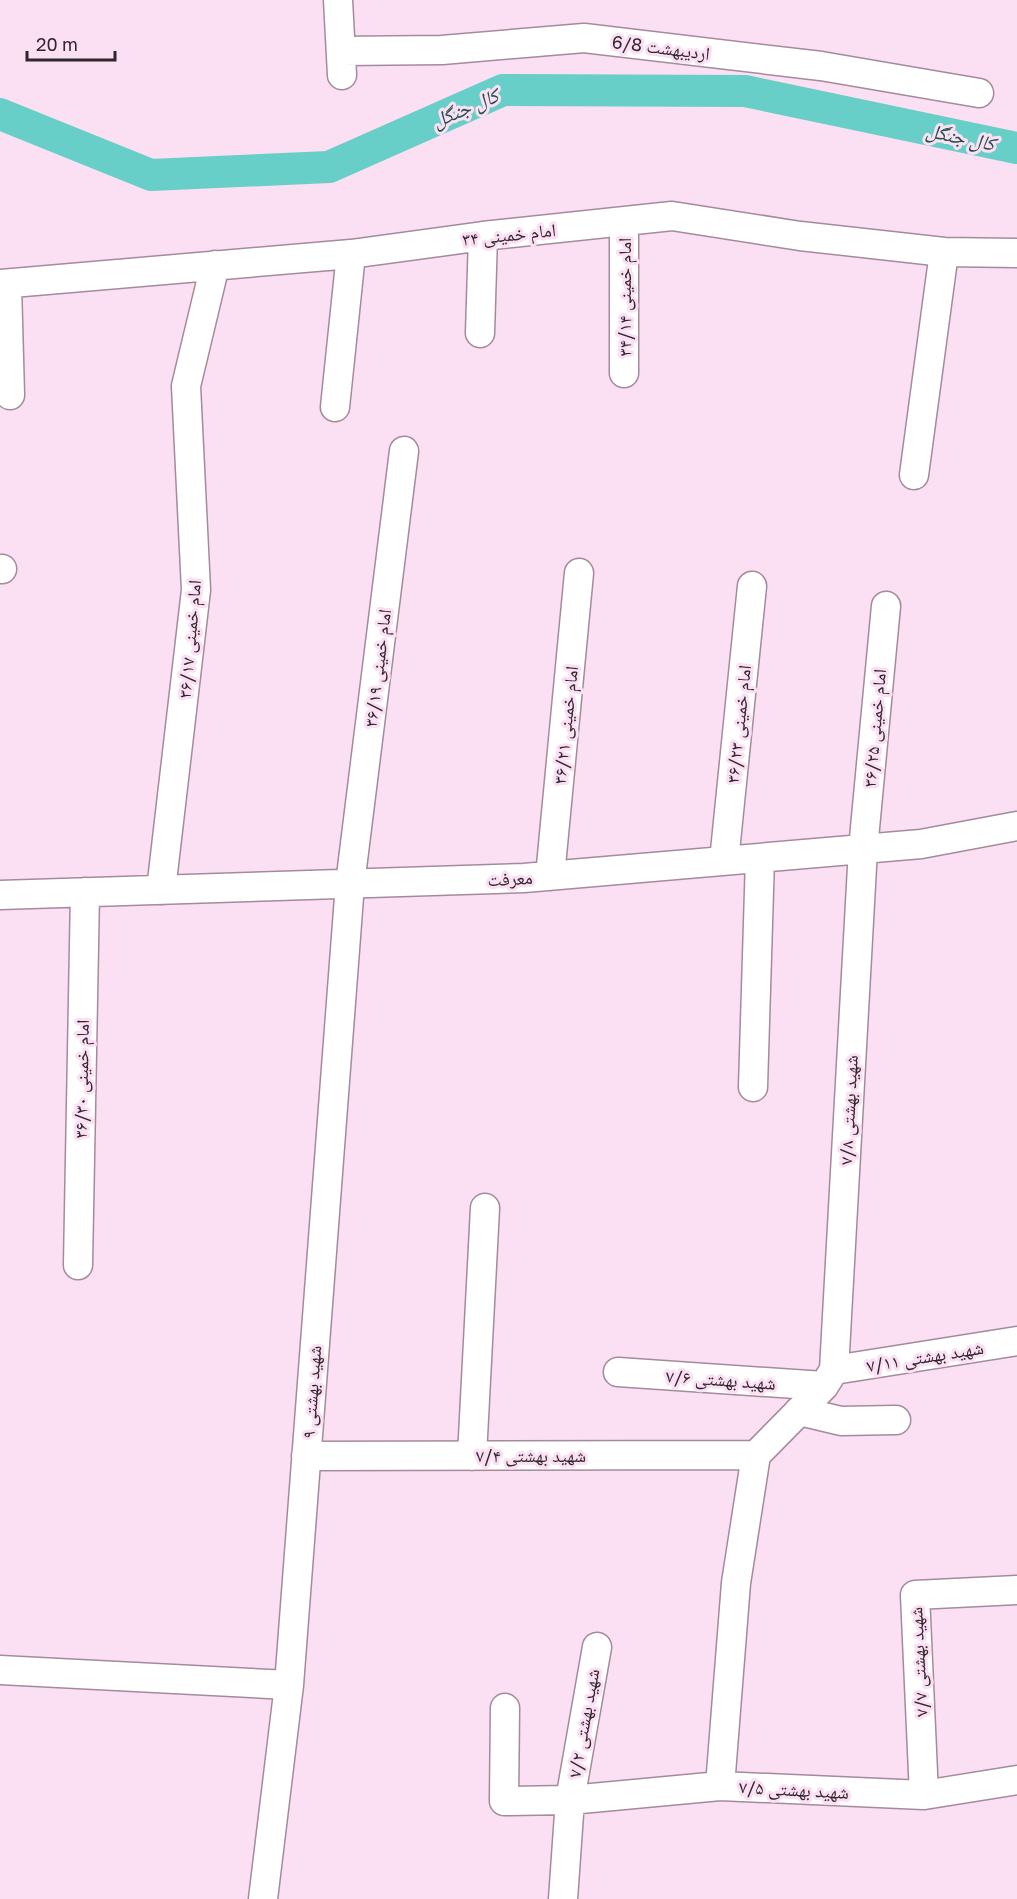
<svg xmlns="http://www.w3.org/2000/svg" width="1017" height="1899" font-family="'Golos Text','Noto Naskh Arabic',sans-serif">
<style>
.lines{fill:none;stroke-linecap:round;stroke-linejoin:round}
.canal{stroke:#67cec8;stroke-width:32}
.minor-casing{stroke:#a48b9c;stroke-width:31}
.minor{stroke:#fff;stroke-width:28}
.labels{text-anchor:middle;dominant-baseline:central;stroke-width:6;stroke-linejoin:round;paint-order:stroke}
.street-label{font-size:18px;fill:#30262d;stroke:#fbdff2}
.water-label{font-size:20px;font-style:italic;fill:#214f4d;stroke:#fbdff2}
</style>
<rect width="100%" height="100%" fill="#fbdff2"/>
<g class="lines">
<path class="canal" d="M0,114L151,175L329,167L503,90L745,91L1017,148"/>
<g class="minor-casing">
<path id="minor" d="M338,0L342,75
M341,51L442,50L584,38L821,66L979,93
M0,284L351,254L483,236L672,216L800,236L944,252L1017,253
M7,285L10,395
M480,333L483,236
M624,373V221
M335,407L351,254
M914,475L944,252
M0,569H2
M724,861L752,586
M550,876L579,573
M161,890L196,590L186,386L215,265
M0,895L524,878L921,844L1017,826
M753,1087L760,858
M78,1265L85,892
M834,1370L1017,1341
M618,1372L824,1386
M799,1411L841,1421L896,1420
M306,1456L756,1455
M472,1456L485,1208
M0,1670L289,1685
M505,1708L504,1801L570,1800L720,1786L924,1795L1017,1780
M720,1786L736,1583L756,1455L824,1386L834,1370L863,849L886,606
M924,1795L915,1595L1017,1590
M263,1899L289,1685L350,884L404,451
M563,1899L570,1800L597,1647"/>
</g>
<use href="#minor" class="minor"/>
</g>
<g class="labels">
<g class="street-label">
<text transform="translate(661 47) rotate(7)">اردیبهشت 6/8</text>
<text transform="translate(509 234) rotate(-6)">امام خمینی ۳۴</text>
<text transform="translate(624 297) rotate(-90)">امام خمینی ۳۴/۱۴</text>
<text transform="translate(189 639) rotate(-85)">امام خمینی ۳۶/۱۷</text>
<text transform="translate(377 668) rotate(-83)">امام خمینی ۳۶/۱۹</text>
<text transform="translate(738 724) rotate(-84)">امام خمینی ۳۶/۲۳</text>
<text transform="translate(565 725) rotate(-84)">امام خمینی ۳۶/۲۱</text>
<text transform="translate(874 728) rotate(-85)">امام خمینی ۳۶/۲۵</text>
<text transform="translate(510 878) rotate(-3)">معرفت</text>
<text transform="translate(81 1079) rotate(-89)">امام خمینی ۳۶/۳۰</text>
<text transform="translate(848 1110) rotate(-87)">شهید بهشتی ۷/۸</text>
<text transform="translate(925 1356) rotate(-9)">شهید بهشتی ۷/۱۱</text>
<text transform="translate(721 1379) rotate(4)">شهید بهشتی ۷/۶</text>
<text transform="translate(311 1392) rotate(-86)">شهید بهشتی ۹</text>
<text x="531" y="1455">شهید بهشتی ۷/۴</text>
<text transform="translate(918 1662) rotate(-93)">شهید بهشتی ۷/۷</text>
<text transform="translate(583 1723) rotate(-80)">شهید بهشتی ۷/۲</text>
<text transform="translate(794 1789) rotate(3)">شهید بهشتی ۷/۵</text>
</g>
<g class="water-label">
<text transform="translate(465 107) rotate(-23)">کال جنگل</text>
<text transform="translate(961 136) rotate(12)">کال جنگل</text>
</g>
</g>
<path d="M27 51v9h88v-9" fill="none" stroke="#30262d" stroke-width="3"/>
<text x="36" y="51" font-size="18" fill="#30262d" stroke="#fbdff2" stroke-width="4.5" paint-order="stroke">20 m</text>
</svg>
